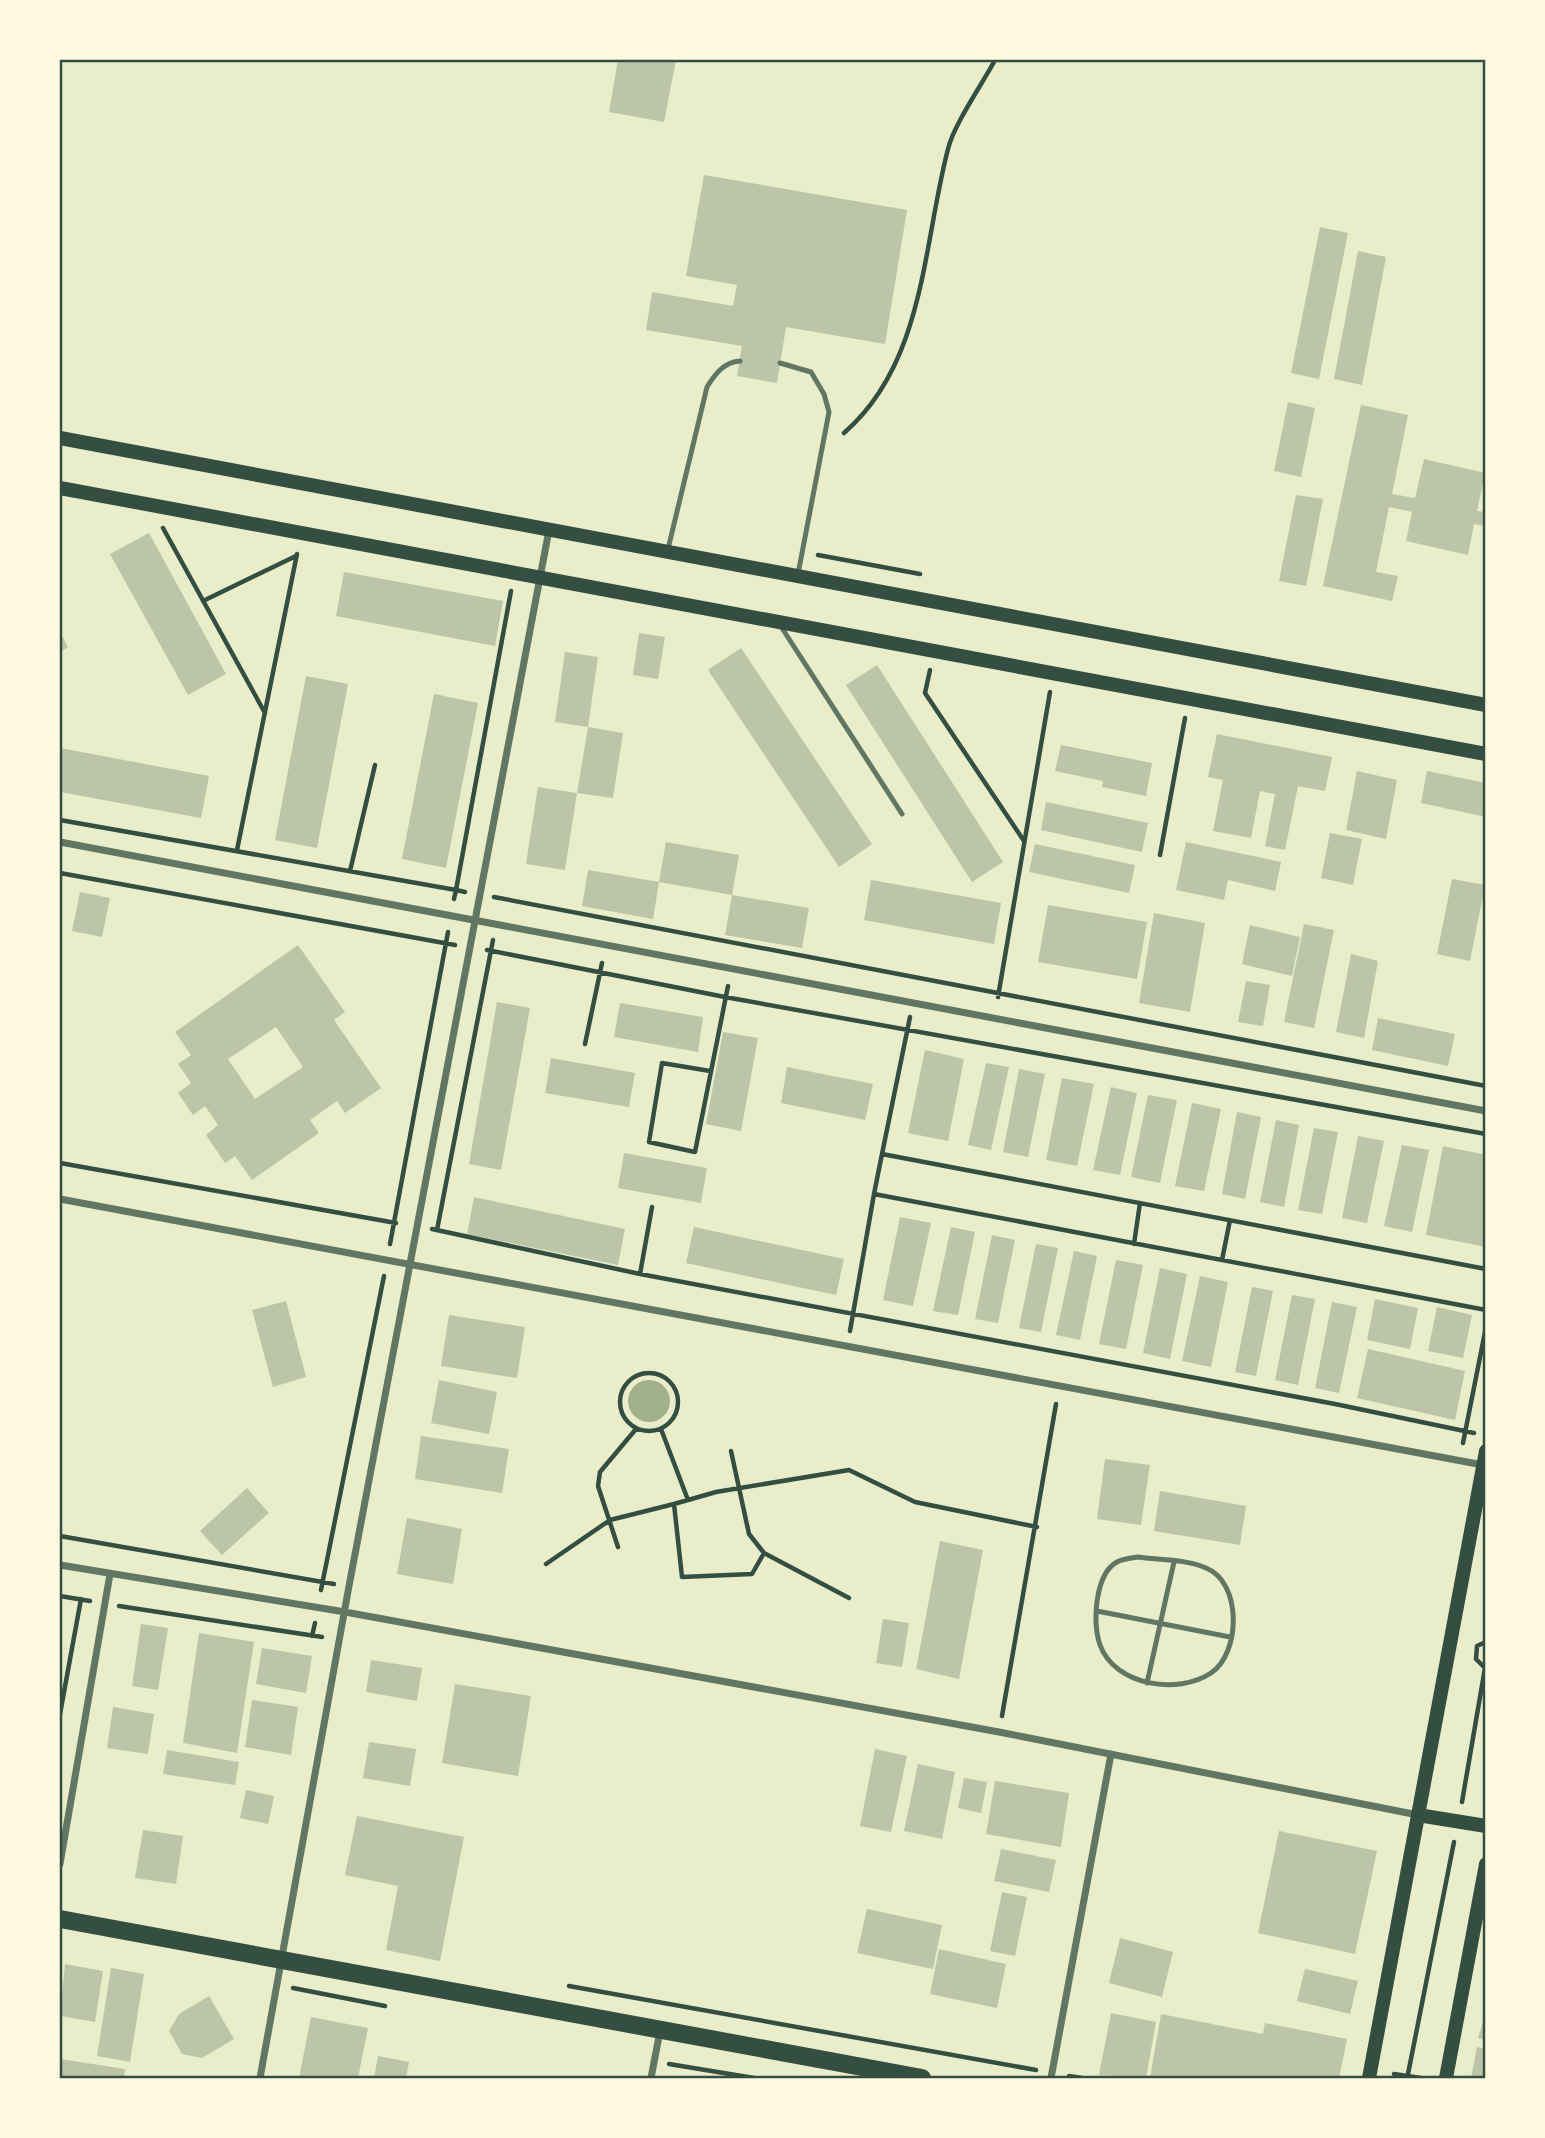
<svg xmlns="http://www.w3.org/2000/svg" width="1545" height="2138" font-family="Rubik,sans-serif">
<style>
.water{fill:#a3b18a}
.building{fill:#bcc5a7;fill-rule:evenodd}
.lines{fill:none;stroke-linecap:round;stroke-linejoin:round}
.path{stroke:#344e41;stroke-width:4.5}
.service{stroke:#617663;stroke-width:5}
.minor{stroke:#617663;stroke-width:7}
.secondary{stroke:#344e41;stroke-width:14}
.primary{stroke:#344e41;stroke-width:18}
.neatline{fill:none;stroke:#344e41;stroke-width:2.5}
</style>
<rect width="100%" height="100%" fill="#e9edc9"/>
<path class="water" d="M628 1401a21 21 0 1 1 42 0a21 21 0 1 1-42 0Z"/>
<path class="building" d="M618,60H676L664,122L609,112Z
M704,175L907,210L885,344L786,327L777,383L737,376L742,346L646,330L652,292L733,306L737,285L686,276Z
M1320,227L1348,233L1319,379L1291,373Z
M1358,251L1386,257L1362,385L1334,379Z
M1288,402L1315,408L1301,477L1274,471Z
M1361,405L1408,415L1392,494L1415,498L1424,459L1485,473L1477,511L1486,512V526L1474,524L1468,555L1406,541L1412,512L1389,507L1376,572L1398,576L1392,601L1323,586Z
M1296,495L1323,499L1306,586L1279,581Z
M149,533L226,674L188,695L110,554Z
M344,572L503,601L495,646L336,616Z
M60,632L68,647L60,652Z
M639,633L665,637L658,679L633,675Z
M741,648L872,844L839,867L708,670Z
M565,652L598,657L588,727L623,733L613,798L577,793L588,727L555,722Z
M877,665L1003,862L972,882L846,685Z
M306,676L348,684L317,848L275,840Z
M434,694L478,703L446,868L402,859Z
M1217,734L1332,757L1325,791L1298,786L1285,850L1265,846L1275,794L1260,791L1251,838L1213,831L1223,780L1208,777Z
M1061,745L1152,763L1146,796L1102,787L1103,781L1055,771Z
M60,748L209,776L201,818L60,792Z
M1357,771L1397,780L1386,839L1346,830Z
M1427,771L1486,783V817L1421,803Z
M538,787L577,793L565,870L526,864Z
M1046,802L1148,823L1142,852L1041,830Z
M1330,833L1362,839L1353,885L1321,878Z
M666,842L739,855L732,895L809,908L802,948L725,935L732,895L659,882L653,919L582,906L588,870L659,882Z
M1186,842L1281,862L1275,891L1228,880L1224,900L1176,890Z
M1035,844L1135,865L1129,893L1029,872Z
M1452,879L1485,885L1470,961L1437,954Z
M871,880L1001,903L994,944L864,920Z
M80,892L110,898L102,937L72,931Z
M1048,905L1147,922L1137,979L1038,962Z
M1154,913L1205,923L1190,1012L1139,1003Z
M1304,924L1334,930L1314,1028L1284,1022Z
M1250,925L1300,937L1292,976L1242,964Z
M298,945L345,1012L334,1020L381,1088L345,1113L337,1101L310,1120L319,1133L252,1180L235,1156L225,1163L206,1135L218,1125L205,1106L193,1115L178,1093L191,1083L178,1064L191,1055L175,1032ZM276,1027L303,1067L255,1099L228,1059Z
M1351,954L1378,961L1364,1038L1336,1032Z
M1246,981L1270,985L1263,1026L1238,1022Z
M497,1002L530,1008L501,1170L469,1164Z
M620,1003L703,1017L698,1052L614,1037Z
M1378,1018L1455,1034L1448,1066L1372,1050Z
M723,1032L758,1038L741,1131L706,1124Z
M925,1050L964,1059L948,1141L908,1133Z
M551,1058L635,1073L629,1107L545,1093Z
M986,1063L1009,1067L991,1150L968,1145Z
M787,1067L873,1084L865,1120L781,1103Z
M1019,1069L1045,1074L1028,1157L1003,1152Z
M1062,1078L1094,1084L1077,1166L1046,1160Z
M1111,1087L1137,1093L1120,1175L1093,1170Z
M1148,1095L1177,1100L1160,1183L1131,1177Z
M1192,1103L1221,1109L1204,1191L1175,1186Z
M1237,1112L1261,1117L1245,1199L1222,1194Z
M1276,1120L1299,1125L1284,1207L1260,1202Z
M1314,1128L1338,1132L1322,1214L1298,1210Z
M1358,1136L1384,1141L1367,1223L1342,1218Z
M1402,1145L1429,1150L1412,1232L1384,1226Z
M1443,1146L1486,1155V1247L1426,1235Z
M624,1153L707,1168L701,1203L618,1188Z
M474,1197L625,1229L618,1265L467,1234Z
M900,1217L931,1223L913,1306L883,1300Z
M694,1227L844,1259L836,1295L686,1263Z
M951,1227L975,1232L958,1315L933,1311Z
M992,1235L1015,1240L998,1323L975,1319Z
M1036,1244L1058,1248L1041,1332L1019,1328Z
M1074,1251L1097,1256L1080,1340L1056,1335Z
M1116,1260L1143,1265L1126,1349L1099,1344Z
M1160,1268L1187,1274L1170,1359L1143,1353Z
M1200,1276L1228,1282L1211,1367L1182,1361Z
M1252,1287L1273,1291L1256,1376L1235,1372Z
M1292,1295L1315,1299L1298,1385L1275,1380Z
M1375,1299L1418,1308L1410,1349L1367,1340Z
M286,1301L306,1377L273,1387L252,1310Z
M1332,1302L1357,1307L1339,1393L1315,1388Z
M1437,1307L1472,1315L1463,1358L1428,1351Z
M449,1315L525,1327L517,1378L441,1366Z
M1368,1349L1465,1371L1455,1420L1357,1398Z
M439,1380L497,1392L489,1434L431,1423Z
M421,1436L509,1449L502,1493L415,1479Z
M1105,1459L1150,1465L1141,1525L1097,1519Z
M247,1488L269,1513L222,1555L200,1531Z
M1160,1491L1246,1506L1240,1545L1154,1531Z
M407,1518L462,1529L453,1584L397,1574Z
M940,1541L983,1550L959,1679L916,1669Z
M883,1619L909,1623L902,1667L876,1663Z
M141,1624L168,1628L158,1690L132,1686Z
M199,1633L254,1642L237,1753L183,1743Z
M262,1648L312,1656L306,1693L256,1684Z
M371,1660L422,1668L417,1701L366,1692Z
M455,1684L531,1696L518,1776L442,1763Z
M252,1700L298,1707L291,1755L245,1747Z
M113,1707L154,1714L148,1754L107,1748Z
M369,1742L416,1749L410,1786L363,1778Z
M875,1749L907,1756L891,1832L860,1826Z
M167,1750L239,1762L235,1785L163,1774Z
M918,1764L955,1772L942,1839L904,1831Z
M964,1778L987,1782L981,1813L958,1808Z
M995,1781L1069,1793L1061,1847L986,1834Z
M246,1790L274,1796L268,1824L240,1818Z
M357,1816L464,1837L440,1961L386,1950L398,1886L345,1875Z
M143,1830L183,1836L176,1884L135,1878Z
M1279,1831L1377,1851L1355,1954L1258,1933Z
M1001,1849L1056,1860L1049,1892L994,1881Z
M1002,1892L1027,1897L1015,1956L990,1951Z
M867,1909L942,1925L933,1969L857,1953Z
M1120,1938L1173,1952L1162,1997L1109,1983Z
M939,1949L1006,1964L997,2008L930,1994Z
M65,1964L103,1971L95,2022L60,2016Z
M111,1968L144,1974L130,2062L97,2056Z
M1305,1969L1358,1981L1350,2014L1297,2001Z
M209,1996L234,2039L202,2058L182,2054L169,2031L179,2014Z
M1486,2011V2040L1478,2038Z
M1111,2013L1156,2022L1146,2078L1099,2075Z
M1161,2014L1263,2034L1265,2023L1347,2039L1339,2078H1150Z
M311,2017L368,2028L358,2078H299Z
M1477,2047L1486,2049V2078H1471Z
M378,2056L409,2062L406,2078H374Z
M60,2059L125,2069L124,2078H60Z"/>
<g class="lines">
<path class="path" d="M844,433C925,363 923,244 948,149C954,124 983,83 995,60
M163,528L265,713
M818,555L920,574
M203,601L296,556
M930,670L925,693L1024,841
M60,820L456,890L511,591
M237,850L297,554
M1160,855L1185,718
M350,871L375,765
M60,873L455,945
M494,897L1486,1086
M454,899L456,890L465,892
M1485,934H1486
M487,950L725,997L1486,1134
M998,997L1050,692
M585,1044L602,963
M710,1071L662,1063L649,1142L695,1152L728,986
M882,1154L910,1017
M60,1163L396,1223
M432,1229L640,1274L1335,1404L1474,1433
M437,1230L493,940
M390,1244L448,932
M1134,1244L1140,1203
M1222,1260L1230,1220
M1486,1269L882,1154L874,1194L1486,1310
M640,1274L652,1207
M850,1331L874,1194
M620 1402a29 29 0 1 1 58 0a29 29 0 1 1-58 0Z
M661,1429L688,1500
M1463,1443L1486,1327
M731,1451L749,1534L764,1553L849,1598
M60,1536L334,1584
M618,1547L598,1486L600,1472L636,1429
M764,1553L752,1574L682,1577L674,1504L716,1492L849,1470L915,1502L1037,1527
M546,1564L610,1520L674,1504
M321,1590L384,1276
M60,1596L90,1601
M119,1606L322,1637
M312,1636L315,1623
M1485,1668L1476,1659L1477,1646L1486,1642
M60,1714L81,1599
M1002,1716L1056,1404
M1462,1802L1485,1668
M569,1986L1036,2070
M293,1988L385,2006
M669,2064L754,2078
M1394,2074L1421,2078
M1408,2074L1454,1842
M1069,2076L1082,2078"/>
<path class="service" d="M780,363L811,372L824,394L829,412L798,574
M668,549L707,387C715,374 724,362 740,361
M780,625L902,814
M1138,1557C1159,1560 1186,1559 1206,1568C1242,1582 1241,1653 1211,1673C1178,1695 1115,1686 1100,1645C1092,1623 1095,1574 1117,1562C1122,1559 1132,1558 1138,1557Z
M1097,1611L1230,1637
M1147,1683L1174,1562"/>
<path class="minor" d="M60,842L1486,1111
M60,1199L1483,1465
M60,1565L345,1612L999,1732L1418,1815
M60,1864L110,1574
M260,2078L349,1586L549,530
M651,2078L660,2031
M1051,2078L1111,1754"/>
<path class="secondary" d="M60,438L1486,705
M60,488L1486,754
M1418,1815L1486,1826
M1369,2078L1486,1451
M1446,2078L1486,1864"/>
<path class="primary" d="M60,1919L922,2078"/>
</g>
<rect width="1545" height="2138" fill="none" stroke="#fefae0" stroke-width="122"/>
<rect x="61" y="61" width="1423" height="2016" class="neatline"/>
</svg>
